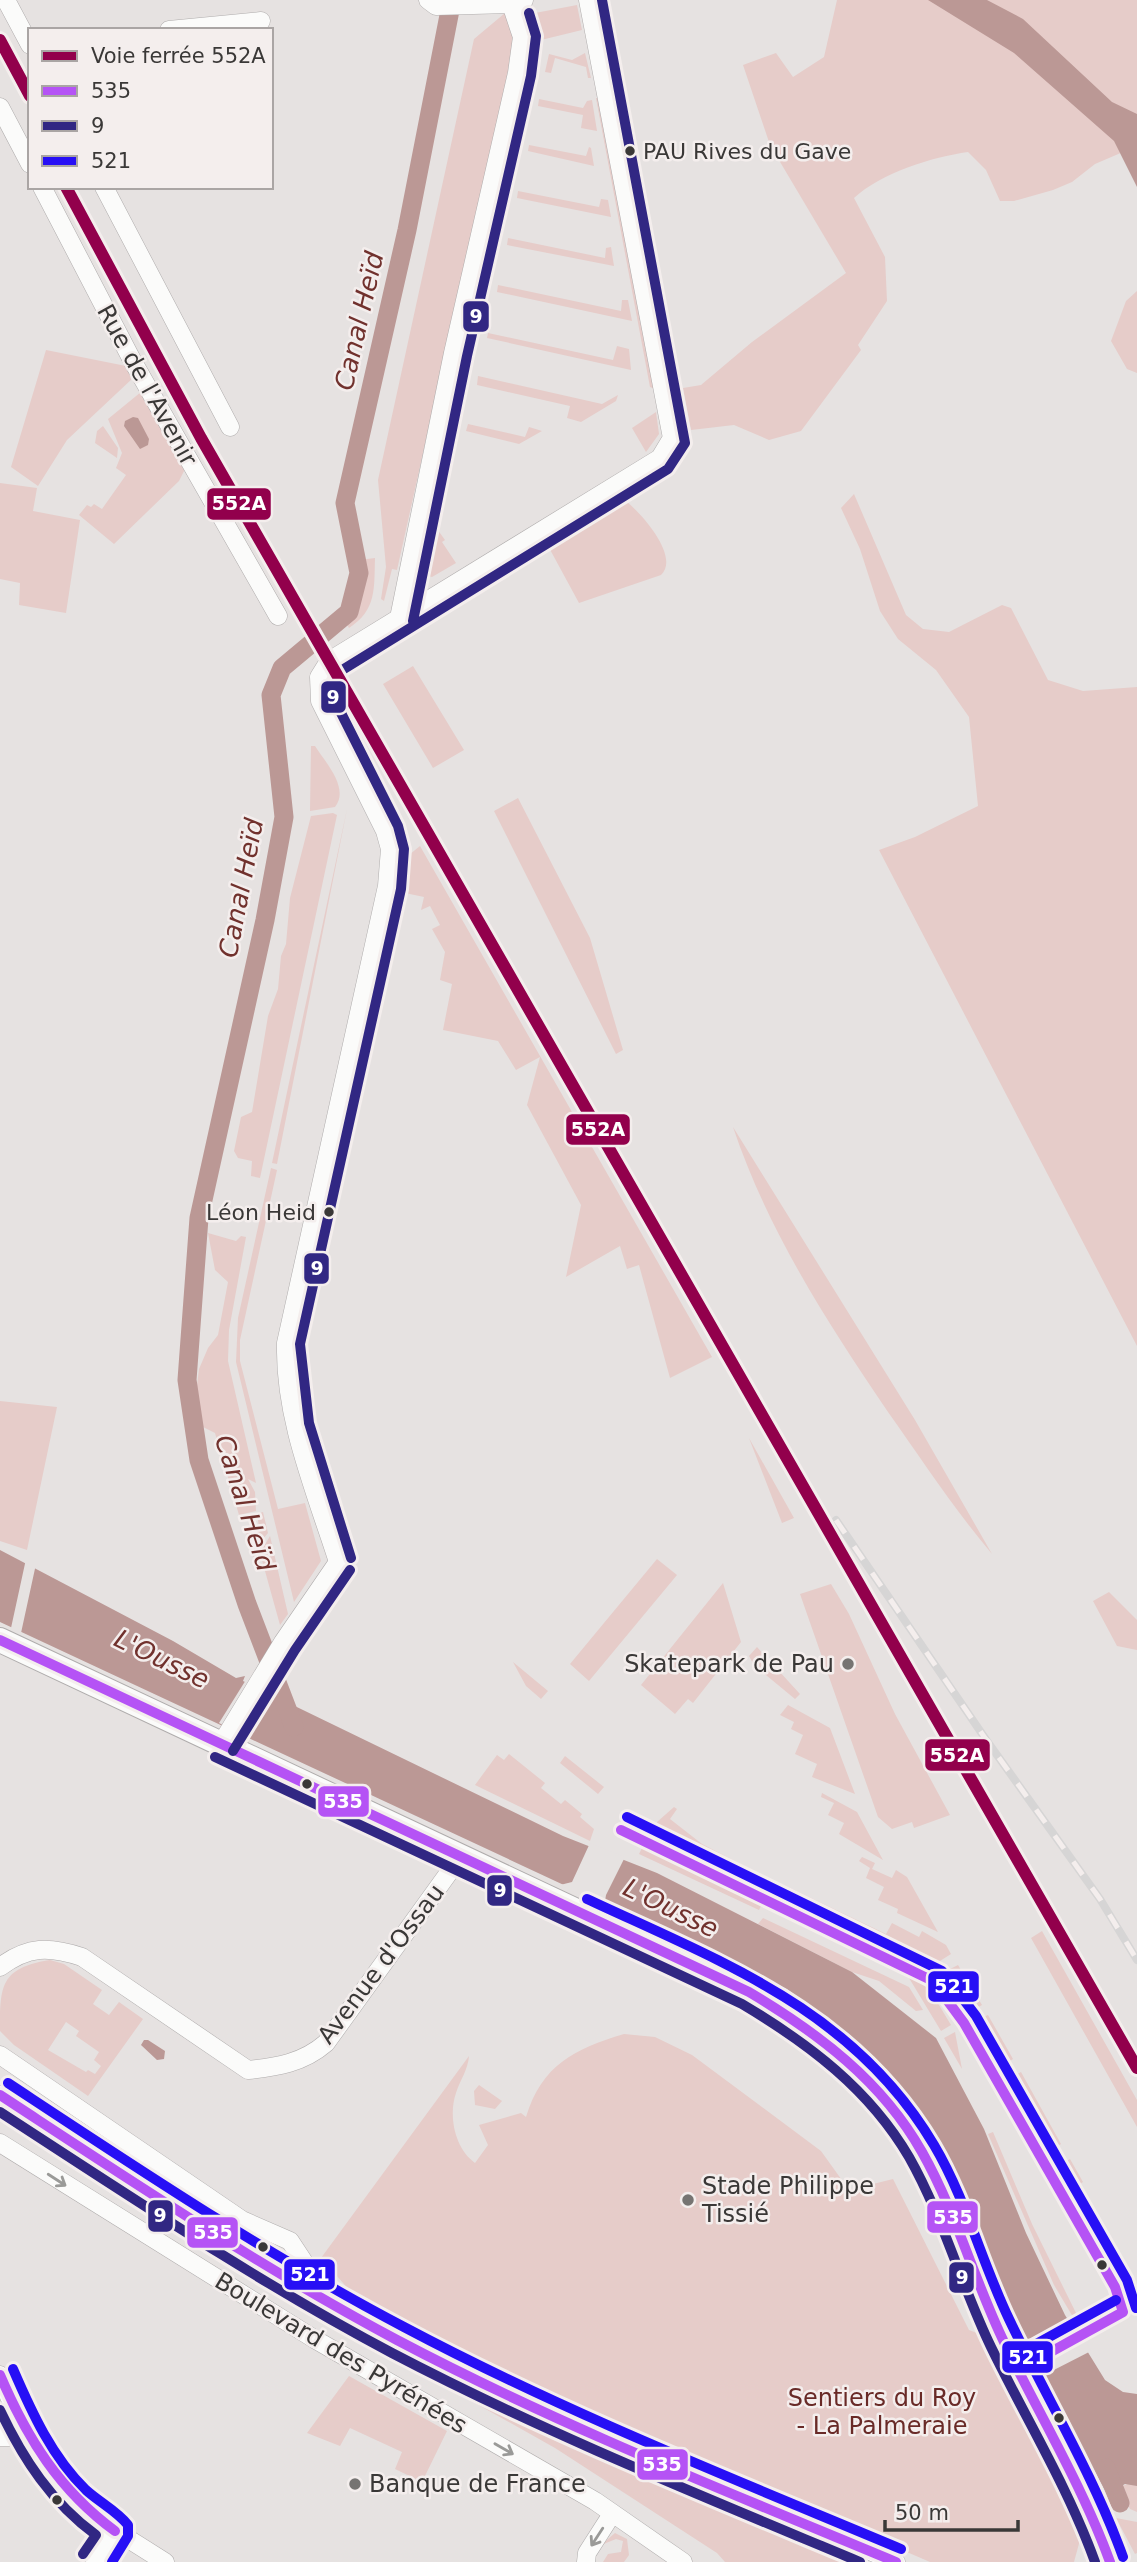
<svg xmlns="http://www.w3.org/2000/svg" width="1137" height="2562" font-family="'DejaVu Sans',sans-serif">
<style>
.green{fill:#e6ccc9;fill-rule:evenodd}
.water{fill:#bb9895}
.pier{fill:#e6e2e1}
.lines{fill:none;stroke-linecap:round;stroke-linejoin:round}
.canal{stroke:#bb9895;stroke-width:19}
.minor-casing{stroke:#afacac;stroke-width:19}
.secondary-casing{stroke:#afacac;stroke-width:26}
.minor{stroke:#fbfbfa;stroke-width:18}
.secondary{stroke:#fbfbfa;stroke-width:24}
.rail-casing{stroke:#d6d5d5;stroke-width:8}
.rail{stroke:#f4eeed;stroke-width:5;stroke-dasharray:16;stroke-linecap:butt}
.bus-1-casing{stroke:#f4eeed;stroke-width:16}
.bus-2-casing{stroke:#f4eeed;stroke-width:16}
.bus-3-casing{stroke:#f4eeed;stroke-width:16}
.bus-1{stroke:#b553f5;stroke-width:10}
.bus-2{stroke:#312783;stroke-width:10}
.bus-3{stroke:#270ff5;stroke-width:10}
.rail-1-casing{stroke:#f4eeed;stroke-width:18}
.rail-1{stroke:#92004c;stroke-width:12}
.oneway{stroke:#9a9a98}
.bus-dot{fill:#3a3837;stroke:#f4eeed;stroke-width:2.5}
.poi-dot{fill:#767472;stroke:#f4eeed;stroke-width:2.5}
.labels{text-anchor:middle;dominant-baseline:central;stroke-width:5;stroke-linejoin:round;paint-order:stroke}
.bus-label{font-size:22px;fill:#3a3837;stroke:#f4eeed;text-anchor:start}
.street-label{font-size:24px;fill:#3a3837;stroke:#f4eeed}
.poi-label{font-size:24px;fill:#3a3837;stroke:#f4eeed;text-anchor:start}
.park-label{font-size:24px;fill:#692a27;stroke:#f4eeed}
.water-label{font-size:26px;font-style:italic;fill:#71312d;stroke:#f4eeed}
.line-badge{stroke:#f4eeed;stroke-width:2.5}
.badge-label{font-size:19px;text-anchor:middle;font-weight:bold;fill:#fff}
</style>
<rect width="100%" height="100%" fill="#e6e2e1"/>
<path class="green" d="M837,0H1137V146L1095,164L1072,182L1053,190L1014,201H1000L986,170L968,152C932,157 881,173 854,198L885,257L887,301L858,345L861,350L801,431L769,440L734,425L691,430L683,388L701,385L752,342L846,273L770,145L743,65L776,53L793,77L824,57Z
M577,5L582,30L541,40L535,13Z
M505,13L512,26L514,45L397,570L392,569L384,601L381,599L386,567L378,480L474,39Z
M585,53L591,78H588L586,67L555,58L551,73L545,72L549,54L572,60Z
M596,98H602L658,390L650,387Z
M539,99L583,108L587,101L592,100L597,131L581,128L583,115L538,106Z
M529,145L586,156L589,147L591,148L594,166L528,151Z
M518,191L599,207L601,199L608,200L611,217L517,198Z
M508,238L605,258L606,248L611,247L614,266L507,245Z
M498,285L621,311L622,300H628L632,321L497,292Z
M1137,291V373L1127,369L1111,341L1126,301Z
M488,333L613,360L617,346L629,349L631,370L487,338Z
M46,350L126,366L133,378L67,440L38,486L11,467Z
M478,376L602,404L618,395L616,401L581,422L567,418L570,406L477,385Z
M141,392L185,469L179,481L114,544L79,515L87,505L91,507L94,504L102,509L126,475L116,468L122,453L108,419Z
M656,412L659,434L646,452L632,428Z
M468,424L525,437L529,427L542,431L519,444L466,431Z
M103,426L118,448L117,458L95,443L97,431Z
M0,483L37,488L33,511L80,520L66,613L19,605L20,583L0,579Z
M854,494L906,615L923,629L949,632L1002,605L1011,608L1048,680L1083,691L1137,687V1346L879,850L915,837L978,806L969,717L936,670L898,639L880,611L860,549L841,508Z
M622,498C639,510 681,556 661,575L579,603L547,544Z
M427,515L445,540L442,542L456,563L432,577L415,573Z
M375,558C374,588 377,610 349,628L344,619C358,608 362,576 359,560Z
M413,666L464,750L433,768L383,684Z
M311,746H315C325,762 350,788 335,807L310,811Z
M518,798L590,938L623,1050L616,1054L494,811Z
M347,809L277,1164L272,1163Z
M333,813L337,815L260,1178L251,1176L252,1161L238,1158L234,1151L241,1117L252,1112L268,1016L278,989L281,956L286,944L290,898L311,816Z
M420,846L712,1357L670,1378L639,1265L627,1269L620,1246L566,1277L581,1205L527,1105L540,1057L516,1070L498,1041L443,1030L452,984L440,980L445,952L432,929L440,925L430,906L421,910L424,897L405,893L406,888L399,880L404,859Z
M733,1127L915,1420L992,1554C954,1509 922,1460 888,1412C827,1322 768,1231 733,1127Z
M271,1168L277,1170L240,1340V1361L278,1509L305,1503L321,1561L294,1602L236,1362L238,1318Z
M208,1233L236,1241L241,1236L246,1237L229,1330L228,1361L256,1483L248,1479L255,1492L256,1511L239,1515L215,1433L199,1425L196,1393L199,1369L208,1348L218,1335L228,1282L215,1270Z
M0,1401L57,1407L27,1550L0,1541Z
M749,1438L794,1518L782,1523Z
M263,1512L268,1533L257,1546L256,1565L245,1529L259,1527L257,1514Z
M270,1536L288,1614L280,1625L260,1553Z
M657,1559L677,1575L589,1681L570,1664Z
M723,1583L741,1642L693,1703L688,1699L675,1714L641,1685Z
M831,1584L849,1614L895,1714L950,1815L914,1828L912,1822L892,1829L878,1817L800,1594Z
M1109,1592L1137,1620V1650L1117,1646L1093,1601Z
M757,1647L800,1694L795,1699L754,1665L749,1656Z
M513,1662L548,1691L541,1699L526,1686Z
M788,1705L830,1728L855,1794L812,1777L817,1764L795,1754L803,1735L791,1729L794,1722L780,1715Z
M509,1754L545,1783L541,1788L561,1804L565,1800L582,1814L580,1817L594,1829L590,1841L475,1785L497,1755L504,1760Z
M565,1756L604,1787L598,1794L560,1763Z
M822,1793L857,1812L883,1860L839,1834L844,1823L828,1815L834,1803L821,1797Z
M674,1807L677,1809L670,1819L702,1844L772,1880L769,1887L684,1846L658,1828L657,1822Z
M643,1846L763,1902L759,1910L639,1854Z
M862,1857L875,1863L872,1869L892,1878L896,1870L907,1877L938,1932L897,1913L898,1909L878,1900L884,1887L866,1878L870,1868L859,1861Z
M782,1884L886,1934L892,1923L919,1937L922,1931L946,1945L951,1954L932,1966L778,1891Z
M763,1918L909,1987L923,2010L916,2011L879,1981L852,1972L758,1924Z
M1042,1931L1137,2100V2127L1031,1938Z
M50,1960L64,1964L102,1990L93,2004L109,2015L119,2002L143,2019L88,2096L14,2045L0,2031C0,1986 0,1968 50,1960ZM66,2022L79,2031L76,2036L99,2052L94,2060L101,2066L95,2074L88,2070L86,2072L48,2050Z
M958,1965L982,2005L975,2009L965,1993L944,1972Z
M906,1973L930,1990L951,2025L941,2031Z
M988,2015L1013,2059L1007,2063L981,2018Z
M955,2032L962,2069L944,2038Z
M624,2034L655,2037L692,2055L821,2151L849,2190L893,2179L969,2330L977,2333L1073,2516L1080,2540L1074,2562H930L575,2409L414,2333L358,2300L321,2258L469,2056C468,2070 460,2080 456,2093C448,2116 455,2149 475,2163L488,2145L479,2125L521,2113L526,2117C542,2065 574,2049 624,2034Z
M1021,2072L1061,2144L1055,2148L1014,2076Z
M479,2085L502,2101L495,2109L475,2105L474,2091Z
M993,2132L1032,2224L1077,2315L1073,2317L1054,2285L988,2134Z
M1070,2159L1083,2182L1077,2186L1063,2163Z
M333,2323L544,2430L853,2562H725L717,2553L555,2448Z
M349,2376L447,2431L422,2482L395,2469L402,2452L350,2428L340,2446L307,2433Z
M1131,2483L1137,2486V2512L1130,2509L1119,2487Z
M1116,2518L1137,2522V2553L1135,2554Z
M615,2533L627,2539L629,2555L624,2562H603L608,2554L621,2552L623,2541L616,2539L601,2545Z"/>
<path class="water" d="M928,0H987L1023,19L1112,102L1137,114V187L1114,141L1014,53Z
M133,417L138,418L149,439L148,445L140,449L124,426L125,421Z
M0,1550L173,1641L236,1678L245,1676L243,1681L563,1836L657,1873L852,1972L936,2038L984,2129L1026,2233L1065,2315L1105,2380L1123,2392L1137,2394V2486L1125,2484L1107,2494L1023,2340L934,2135L879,2064L848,2035L787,1989L0,1622Z
M144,2040H148L165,2051L164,2059L157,2060L141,2045Z"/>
<path class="pier" d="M26,1559L36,1564L21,1633L11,1628Z
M249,1675L247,1680L268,1690L240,1734L219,1723Z
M590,1843L625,1857L606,1895L605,1901L609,1909L560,1885L572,1882Z
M1073,2321L1091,2351L1048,2373L1042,2381L1035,2361L1022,2343L1032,2344Z"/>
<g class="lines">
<path class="canal" d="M294,1727L247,1604L199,1460L187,1380L199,1218L265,920L284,817L271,695L282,668L349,612L359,573L345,503L407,230L452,0
M1106,2468L1120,2503"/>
<g class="minor-casing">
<path id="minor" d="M6,0L30,45
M428,0L436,6L511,4L524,0
M169,30L261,21
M0,107L30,164
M42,187L132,360L278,616
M104,187L230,427
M399,618L453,353L517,73L522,37L511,4
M221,1744L283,1642L338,1562C315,1490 284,1418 286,1343L387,886L390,849L385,831L320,701L319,677L329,661L660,458L672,438L588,0
M0,1967C28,1946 49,1946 82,1957L248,2070C277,2067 303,2063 326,2043L450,1871L456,1855
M0,2055L242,2220L290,2241L313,2276L306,2289
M0,2095C149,2192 296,2291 456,2370C600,2441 749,2500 896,2562
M0,2143L316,2340L595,2501L683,2562
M0,2375L26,2437L84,2511L165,2562
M0,2437H26
M95,2562L115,2531
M586,2562L587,2553L612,2514"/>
</g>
<g class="secondary-casing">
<path id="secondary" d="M0,1640L749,1992C820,2032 882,2080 922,2152C955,2213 974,2281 1004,2342C1041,2416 1084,2484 1110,2562"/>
</g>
<use href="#minor" class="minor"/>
<use href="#secondary" class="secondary"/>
<g class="rail-casing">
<path id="rail" d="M836,1520L987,1741L1100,1899L1137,1960"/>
</g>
<use href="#rail" class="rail"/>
<g class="bus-1-casing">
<path id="bus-1" d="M0,1640L749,1992C818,2033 882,2081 922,2152C956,2212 974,2280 1004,2342C1040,2416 1082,2485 1110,2562
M621,1830L933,1981L964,2023L1115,2287L1123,2312
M0,2095C130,2180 260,2267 397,2340C558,2425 728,2492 896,2562
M1018,2370L1123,2312
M0,2375C27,2438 59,2490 115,2531"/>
</g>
<g class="bus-2-casing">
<path id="bus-2" d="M413,621L467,356L531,76L536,36L529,13
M351,1558L309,1423L300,1344L401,889L404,849L398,826L333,697V683L339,672L668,469L685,443L602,0
M233,1751L295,1650L350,1570
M215,1757L742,2004C809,2044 869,2089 909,2157C943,2217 961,2285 991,2347C1026,2419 1068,2487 1095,2562
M0,2112C128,2195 256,2281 392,2353C543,2432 702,2496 860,2562
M0,2410C23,2459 52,2503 96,2535L83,2554"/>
</g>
<g class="bus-3-casing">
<path id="bus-3" d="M627,1817L942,1971L976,2016L1127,2280L1136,2308
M587,1899C722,1962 854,2010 934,2145C966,2199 982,2263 1009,2319C1047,2399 1093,2474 1123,2557
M8,2083C137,2168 267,2255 404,2327C564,2412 734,2479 901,2549
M1011,2358L1116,2300
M13,2369C32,2413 52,2457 86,2490C99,2502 117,2511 128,2525V2536L112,2562"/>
</g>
<use href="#bus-1" class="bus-1"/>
<use href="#bus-2" class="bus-2"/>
<use href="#bus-3" class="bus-3"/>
<g class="rail-1-casing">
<path id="rail-1" d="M0,40L30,96
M66,187L201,438L1137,2068"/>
</g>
<use href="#rail-1" class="rail-1"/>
</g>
<defs><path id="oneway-shaft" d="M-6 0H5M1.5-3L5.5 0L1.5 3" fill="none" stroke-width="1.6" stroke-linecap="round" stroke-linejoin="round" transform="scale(1.75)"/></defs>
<g class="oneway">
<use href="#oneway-shaft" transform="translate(57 2180) rotate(33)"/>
<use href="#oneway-shaft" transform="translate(504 2449) rotate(30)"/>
<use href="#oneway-shaft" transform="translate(597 2537) rotate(123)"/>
</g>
<g class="bus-dot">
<circle cx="630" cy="151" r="6"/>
<circle cx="329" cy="1212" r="6"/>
<circle cx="307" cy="1784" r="6"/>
<circle cx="263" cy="2247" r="6"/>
<circle cx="1102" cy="2265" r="6"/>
<circle cx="1059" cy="2418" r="6"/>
<circle cx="57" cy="2500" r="6"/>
</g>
<g class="poi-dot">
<circle cx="848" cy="1664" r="7"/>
<circle cx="688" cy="2200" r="7"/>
<circle cx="355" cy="2484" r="7"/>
</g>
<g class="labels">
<g class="bus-label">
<text x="643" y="151">PAU Rives du Gave</text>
<text x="316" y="1212" text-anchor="end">Léon Heid</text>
</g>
<g class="street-label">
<text transform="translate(147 385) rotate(61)">Rue de l'Avenir</text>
<text transform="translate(381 1964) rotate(-53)">Avenue d'Ossau</text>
<text transform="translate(341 2353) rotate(31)">Boulevard des Pyrénées</text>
</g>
<g class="poi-label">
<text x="834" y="1664" text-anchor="end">Skatepark de Pau</text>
<text x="702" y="2186">Stade Philippe<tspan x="702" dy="28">Tissié</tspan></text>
<text x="369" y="2484">Banque de France</text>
</g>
<g class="park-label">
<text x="882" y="2398">Sentiers du Roy<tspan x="882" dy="28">- La Palmeraie</tspan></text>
</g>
<g class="water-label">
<text transform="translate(359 321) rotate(-77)">Canal Heïd</text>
<text transform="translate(241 888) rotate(-79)">Canal Heïd</text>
<text transform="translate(245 1503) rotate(72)">Canal Heïd</text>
<text transform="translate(162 1659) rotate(26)">L'Ousse</text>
<text transform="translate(671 1908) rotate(26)">L'Ousse</text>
</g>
</g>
<g class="line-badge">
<rect x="462" y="300" width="28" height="33" rx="7" fill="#312783"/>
<rect x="206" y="487" width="66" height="34" rx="7" fill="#92004c"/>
<rect x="320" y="680" width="27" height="34" rx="7" fill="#312783"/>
<rect x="565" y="1113" width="66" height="33" rx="7" fill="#92004c"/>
<rect x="303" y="1252" width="27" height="33" rx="7" fill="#312783"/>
<rect x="924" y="1738" width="67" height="34" rx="7" fill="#92004c"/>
<rect x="317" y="1785" width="53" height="33" rx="7" fill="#b553f5"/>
<rect x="486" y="1874" width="27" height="33" rx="7" fill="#312783"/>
<rect x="927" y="1970" width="53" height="33" rx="7" fill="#270ff5"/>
<rect x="147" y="2199" width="27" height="34" rx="7" fill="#312783"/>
<rect x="926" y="2200" width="53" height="34" rx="7" fill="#b553f5"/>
<rect x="186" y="2216" width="53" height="33" rx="7" fill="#b553f5"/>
<rect x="283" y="2258" width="53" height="33" rx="7" fill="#270ff5"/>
<rect x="948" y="2261" width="27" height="33" rx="7" fill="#312783"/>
<rect x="1001" y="2340" width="53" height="34" rx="7" fill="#270ff5"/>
<rect x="636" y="2448" width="53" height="33" rx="7" fill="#b553f5"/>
</g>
<g class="badge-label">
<text x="476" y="323">9</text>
<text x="239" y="510">552A</text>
<text x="333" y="704">9</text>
<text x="598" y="1136">552A</text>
<text x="317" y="1275">9</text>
<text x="957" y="1762">552A</text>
<text x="343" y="1808">535</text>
<text x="500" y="1897">9</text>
<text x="954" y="1993">521</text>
<text x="160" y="2222">9</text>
<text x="953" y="2224">535</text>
<text x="213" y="2239">535</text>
<text x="310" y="2281">521</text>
<text x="962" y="2284">9</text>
<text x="1028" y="2364">521</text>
<text x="662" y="2471">535</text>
</g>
<rect x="28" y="28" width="245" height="161" fill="#f4eeed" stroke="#aaa5a4" stroke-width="2"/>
<rect x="42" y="51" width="35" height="10" fill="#92004c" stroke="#aaa5a4" stroke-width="2"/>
<text x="91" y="63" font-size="21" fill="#3a3837">Voie ferrée 552A</text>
<rect x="42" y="86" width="35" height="10" fill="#b553f5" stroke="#aaa5a4" stroke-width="2"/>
<text x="91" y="98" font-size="21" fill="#3a3837">535</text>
<rect x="42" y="121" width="35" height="10" fill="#312783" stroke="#aaa5a4" stroke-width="2"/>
<text x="91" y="133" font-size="21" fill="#3a3837">9</text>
<rect x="42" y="156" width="35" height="10" fill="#270ff5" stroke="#aaa5a4" stroke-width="2"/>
<text x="91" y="168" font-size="21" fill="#3a3837">521</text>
<path d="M885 2520v10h133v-10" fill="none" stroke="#3a3837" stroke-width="3.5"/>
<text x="895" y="2520" font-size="21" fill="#3a3837" stroke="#f4eeed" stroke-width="5" paint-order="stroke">50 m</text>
</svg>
